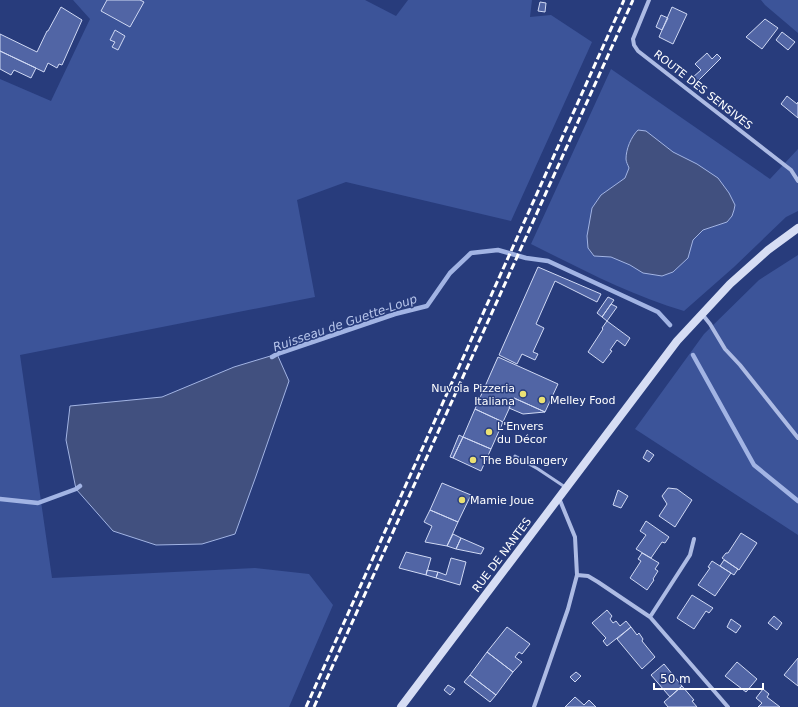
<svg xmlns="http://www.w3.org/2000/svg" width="798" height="707" font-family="'DejaVu Sans',sans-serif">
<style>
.green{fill:#3c5499}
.water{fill:#41507f;stroke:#a2b4e4}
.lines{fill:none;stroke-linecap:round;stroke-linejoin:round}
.stream{stroke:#a2b4e4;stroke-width:4.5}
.building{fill:#5165a5;stroke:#d0d9f4}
.lane{stroke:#adbbe4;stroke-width:3}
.street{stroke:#adbbe4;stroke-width:4}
.secondary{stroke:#d6ddf4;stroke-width:8}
.rail{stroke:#fff;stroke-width:3;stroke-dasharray:7 3;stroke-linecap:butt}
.poi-dot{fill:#ebe174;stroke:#283c7c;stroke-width:1.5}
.labels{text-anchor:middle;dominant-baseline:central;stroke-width:3;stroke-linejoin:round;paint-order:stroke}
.street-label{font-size:11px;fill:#fff;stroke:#283c7c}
.poi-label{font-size:11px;fill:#fff;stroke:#283c7c;text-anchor:start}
.water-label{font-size:12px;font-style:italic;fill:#b8c6ec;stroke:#283c7c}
</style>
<rect width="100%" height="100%" fill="#283c7c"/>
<path class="green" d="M73,0H365L396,16L408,0H532L530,17L551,15L592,42L511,221L346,182L297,200L315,297L20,355L52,578L255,568L309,574L333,605L289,707H0V79L51,101L90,19Z
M761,0H798V33L765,5Z
M611,69L770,179L798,149V211L786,217L734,267L684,311C630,295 581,269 531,244Z
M798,255V535L635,429L704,334L759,280Z"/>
<path class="water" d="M638,130L646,131L673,152L697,164L718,178L729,193L735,205L734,210L732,216L727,222L703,230L693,240L688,258L673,272L662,276L643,273L630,265L611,257L594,256L588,248L587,236L592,208L601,195L625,178L629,168C628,165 626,162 626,159C626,149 631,137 638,130Z
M277,354L289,381L256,476L235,534L202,544L156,545L113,531L76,489L66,440L70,406L162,397L234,367Z"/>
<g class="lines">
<path class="stream" d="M693,355L754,465L798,501
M272,357L277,354L395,314L427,306L450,273L471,253L498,250L526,258L548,261L658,312L670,325
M0,499L38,503L76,489L80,486"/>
</g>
<path class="building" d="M107,0H140L144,2L130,27L101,11Z
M540,2L546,3L545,12L538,11Z
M61,7L82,20L62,65L59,64L57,68L48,63L44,72L0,51V34L37,52L47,31H48Z
M672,7L687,14L673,44L659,37Z
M661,15L668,18L662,30L656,27Z
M765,19L778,28L762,49L746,37Z
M115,30L125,36L118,50L112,47L115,42L110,40Z
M782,32L795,42L788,50L776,40Z
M0,51L36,68L31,78L14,70L11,75L0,69Z
M707,53L712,59L717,54L721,58L696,83L692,78L701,70L695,64Z
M787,96L797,104L798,102V118L781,104Z
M538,267L601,294L597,302L555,281L536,324L544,328L533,352L538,354L535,360L522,354L517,364L499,355Z
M608,297L614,300L602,317L597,313Z
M611,304L617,307L607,321L602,317Z
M607,321L630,338L625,346L617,340L610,350L612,351L603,363L588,352L603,329L602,328Z
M498,357L558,384L545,412L514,398L503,422L475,409Z
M514,398L545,412L523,414L509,408Z
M475,409L503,422L491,449L463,437Z
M459,435L463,437L453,458L450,457Z
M463,437L491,449L481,471L453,458Z
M647,450L654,455L649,462L643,458Z
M442,483L471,495L458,522L430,510Z
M668,488L677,489L692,500L675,527L659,516L667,504L662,496Z
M618,490L628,496L621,508L613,505Z
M430,510L458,522L447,546L425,542L432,526L424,522Z
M646,521L669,537L665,543L662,542L651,558L636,549L646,535L640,531Z
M741,533L757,543L739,570L722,558L726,553H728Z
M453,534L461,538L456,549L447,546Z
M461,538L484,548L481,554L456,549Z
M406,552L431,558L426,575L399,568Z
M642,553L659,563L655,569L658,571L653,579L654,580L647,590L630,578L641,561L638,559Z
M451,558L466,562L460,585L436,578L438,572L446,575Z
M724,560L738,569L734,575L720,566Z
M712,561L731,573L715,596L698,585L710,568L708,567Z
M427,570L438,572L436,578L426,575Z
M692,595L713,608L709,613L706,611L694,629L677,618Z
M607,610L612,616L610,619L613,623L616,621L620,626L626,621L631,627L607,646L603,641L606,638L592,623Z
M774,616L782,623L777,630L768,623Z
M731,619L741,626L736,633L727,627Z
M507,627L530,644L522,654L519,652L515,657L522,662L513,672L487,652Z
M631,627L637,635L639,633L643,639L642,641L655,657L642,669L617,639Z
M487,652L513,672L496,695L470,675Z
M798,658V686L784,675Z
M737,662L757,679L746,692L725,676Z
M664,664L682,686L670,697L651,675Z
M576,672L581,676L575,682L570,677Z
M470,675L496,695L490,702L464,682Z
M448,685L455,689L450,695L444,690Z
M682,686L694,700L692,701L697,707H668L664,702Z
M763,689L769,694L767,697L780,707H758L762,703L756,698Z
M575,697L584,705L589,700L596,707H565Z"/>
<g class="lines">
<path class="lane" d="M515,456L538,469L565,487"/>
<path class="street" d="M649,0L633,39L634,45L638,51L791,170L798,181
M702,314L710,324L725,349L740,365L798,438
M577,575L588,576L598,582L650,617L728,707
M650,617L690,555L694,539
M534,707L568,609L577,575L575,537L559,498"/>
<path class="secondary" d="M401,707L677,341L730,284L768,250L798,228"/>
<path class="rail" d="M306,707L624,0
M314,707L633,0"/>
</g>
<g class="poi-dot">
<circle cx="523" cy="394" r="4"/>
<circle cx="542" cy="400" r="4"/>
<circle cx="489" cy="432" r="4"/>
<circle cx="473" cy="460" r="4"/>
<circle cx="462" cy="500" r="4"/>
</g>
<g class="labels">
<g class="street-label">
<text transform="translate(703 90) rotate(38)">ROUTE DES SENSIVES</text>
<text transform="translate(502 555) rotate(-53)">RUE DE NANTES</text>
</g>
<g class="poi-label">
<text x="515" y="388" text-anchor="end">Nuvola Pizzeria<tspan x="515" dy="13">Italiana</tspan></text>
<text x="550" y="400">Melley Food</text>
<text x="497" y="426">L'Envers<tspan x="497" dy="13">du Décor</tspan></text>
<text x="481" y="460">The Boulangery</text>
<text x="470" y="500">Mamie Joue</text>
</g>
<g class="water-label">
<text transform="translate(345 323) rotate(-19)">Ruisseau de Guette-Loup</text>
</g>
</g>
<path d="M654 683v6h109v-6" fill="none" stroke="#ffffff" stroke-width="2"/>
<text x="660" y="683" font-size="12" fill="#ffffff" stroke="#283c7c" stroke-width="3" paint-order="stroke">50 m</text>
</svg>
